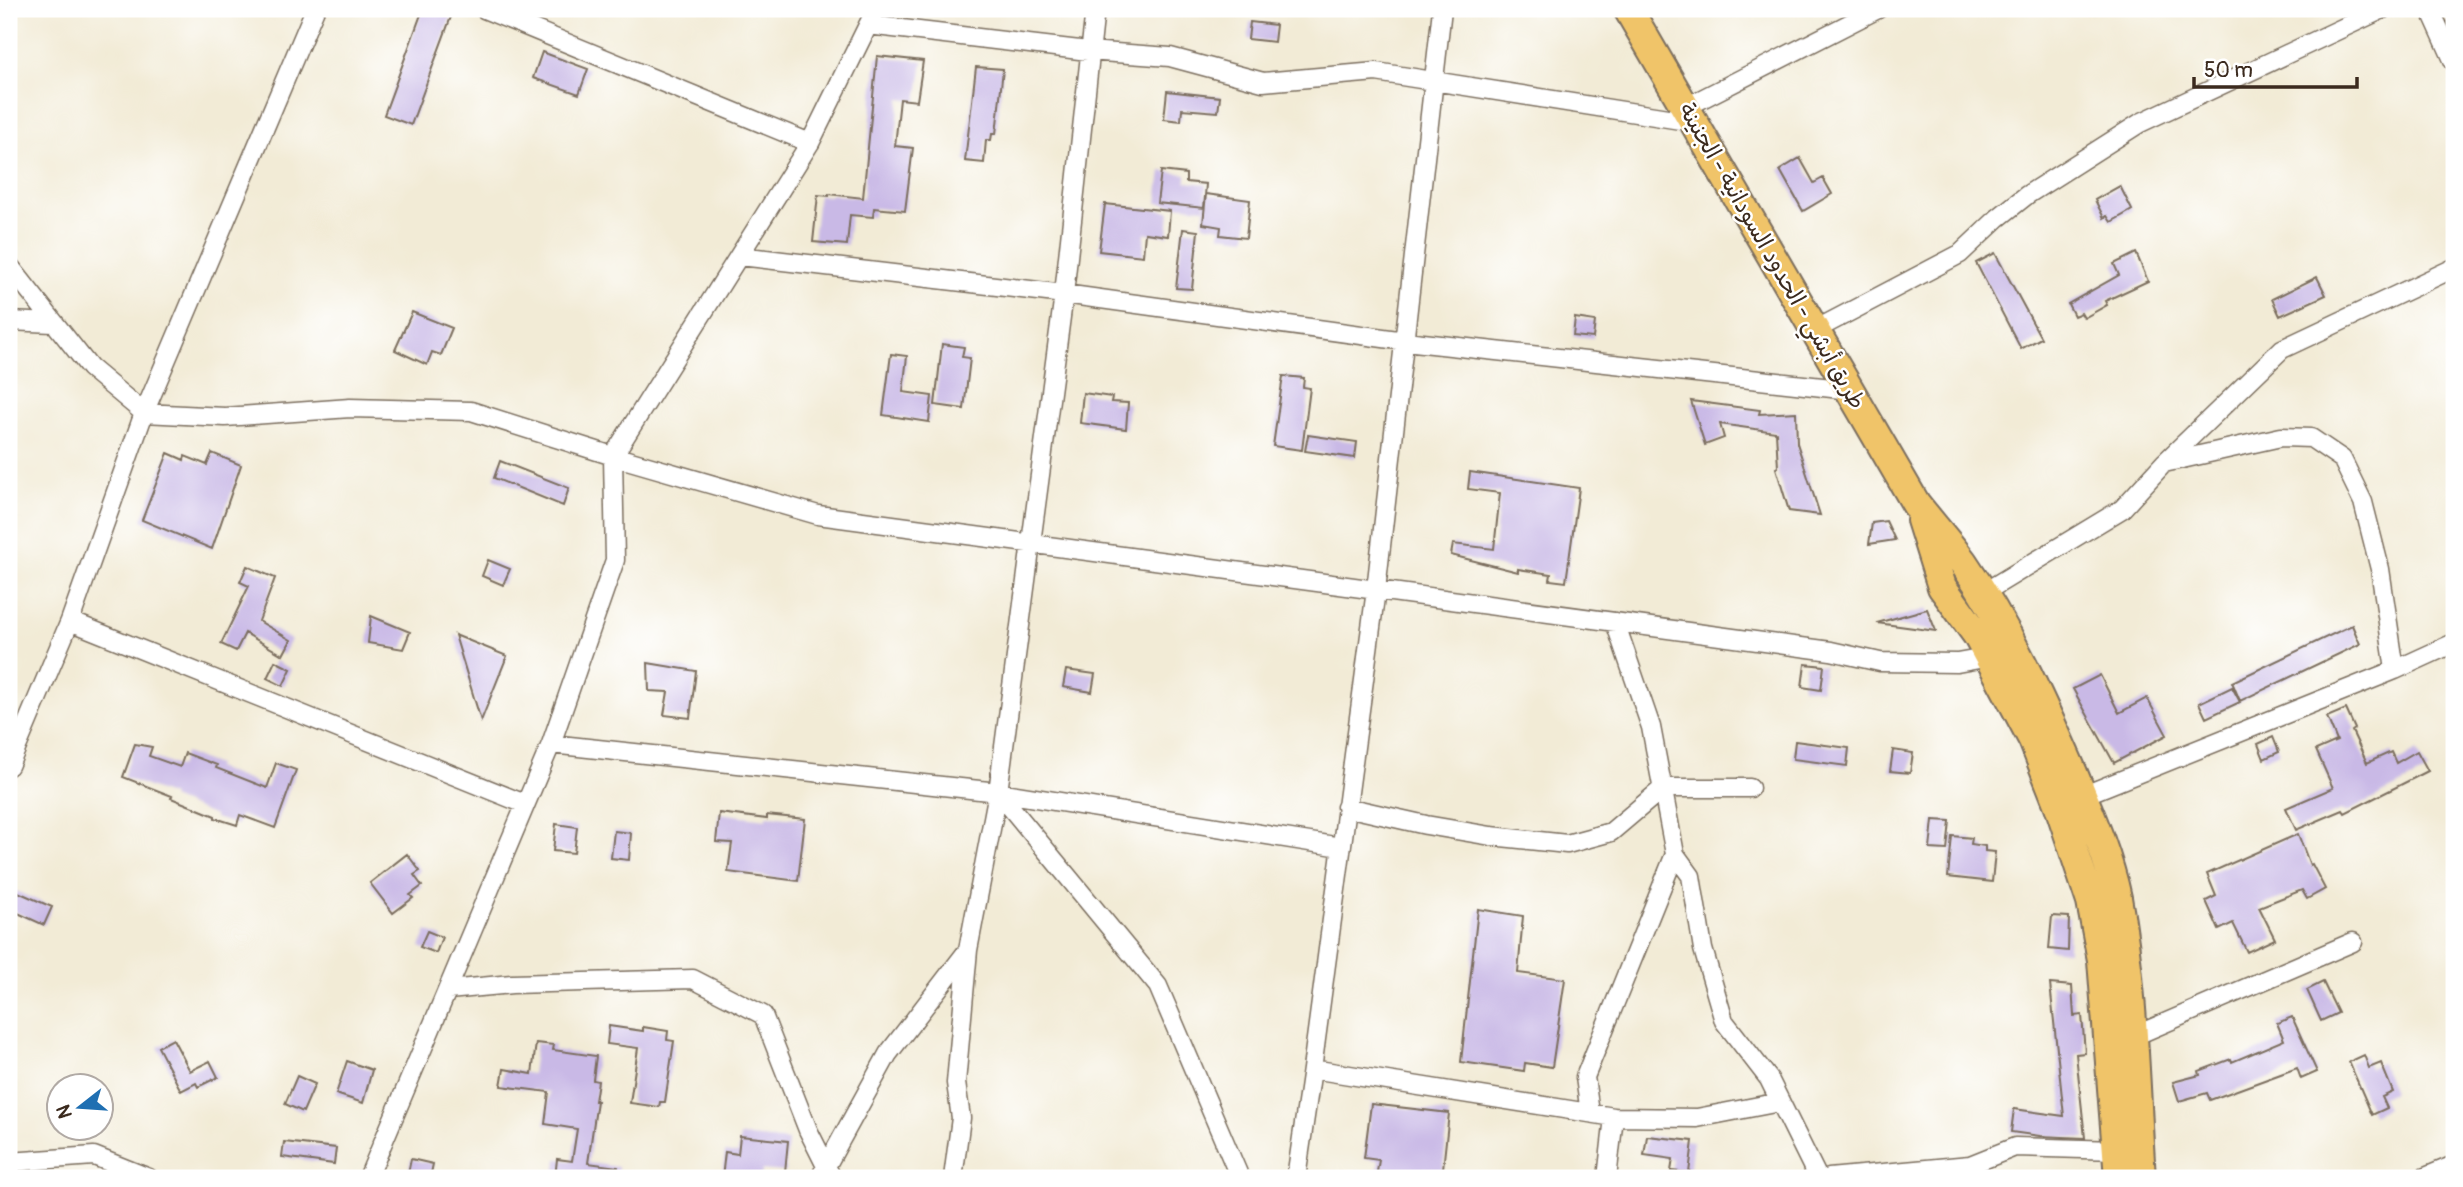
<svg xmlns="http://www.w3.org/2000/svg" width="2463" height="1187" font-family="Pangolin,'Playpen Sans Arabic',sans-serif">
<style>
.building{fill:#c9b9e6}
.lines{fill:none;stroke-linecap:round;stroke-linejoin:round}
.minor-casing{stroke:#7b6e5e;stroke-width:21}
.trunk-casing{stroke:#7b6e5e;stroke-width:32}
.minor{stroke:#fff;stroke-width:18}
.trunk{stroke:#f0c469;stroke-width:28}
.labels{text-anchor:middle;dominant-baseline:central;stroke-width:5;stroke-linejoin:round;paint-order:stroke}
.street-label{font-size:23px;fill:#3b2a1e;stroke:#fff}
</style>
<rect width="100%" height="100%" fill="#fff"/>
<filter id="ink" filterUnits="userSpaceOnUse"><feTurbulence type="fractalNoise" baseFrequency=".0143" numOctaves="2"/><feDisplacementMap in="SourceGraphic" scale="14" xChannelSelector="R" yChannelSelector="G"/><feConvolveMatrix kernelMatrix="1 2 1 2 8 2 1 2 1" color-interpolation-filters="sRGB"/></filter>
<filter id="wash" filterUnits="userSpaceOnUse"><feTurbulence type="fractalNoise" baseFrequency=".00686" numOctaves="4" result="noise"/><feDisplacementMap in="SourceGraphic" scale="28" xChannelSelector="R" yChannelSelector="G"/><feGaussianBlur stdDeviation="1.57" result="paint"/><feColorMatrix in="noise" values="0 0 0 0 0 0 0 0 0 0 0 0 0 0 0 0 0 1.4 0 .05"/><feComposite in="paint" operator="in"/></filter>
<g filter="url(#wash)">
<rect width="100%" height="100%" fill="#f2ebd6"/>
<g id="blocks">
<path class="building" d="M423,9H439L452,14L411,125L384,115Z
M1250,22L1276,25L1274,42L1248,39Z
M542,52L588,69L579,94L533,78Z
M877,56L923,61L917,101L900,99L895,146L913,148L905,211L874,208L873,217L850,215L847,245L813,242L818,195L829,196V194L863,198Z
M976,67L1003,69L996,134H992L991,140H986L984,163L965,161Z
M1167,91L1220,97L1218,112L1182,109L1181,121L1164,119Z
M1800,158L1814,183L1823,178L1832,194L1803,211L1780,170Z
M1161,171L1186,174V182L1206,184L1204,208L1157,203Z
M2120,186L2132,210L2111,222L2107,216L2104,218L2095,200Z
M1206,194L1250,200L1246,238L1220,235L1221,227L1203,224Z
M1105,204L1170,211L1168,236L1145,233L1143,256L1099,251Z
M1183,229L1198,231L1192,289L1176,288Z
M1995,253L2041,338L2021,349L1976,263Z
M2136,253L2148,281L2105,301L2107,305L2084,318L2081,313L2074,316L2068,304L2119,275L2114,264Z
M2317,277L2326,295L2280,316L2272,299Z
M412,312L452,328L441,355L432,352L427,365L395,350Z
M1575,318L1595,321L1593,338L1573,336Z
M942,344L964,347L962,357L970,358L964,409L935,405Z
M891,354L907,356L903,392L932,396L929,422L883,415Z
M1283,376L1304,378L1303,387L1310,388L1302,450L1273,446Z
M1083,393L1112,397L1111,402L1128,403L1126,429L1080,423Z
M1691,401L1760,410L1759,414L1796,412L1797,443L1820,515L1789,511L1776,468L1778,467L1776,432L1720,424L1724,438L1705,445Z
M1308,435L1357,442L1355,458L1305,451Z
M168,453L184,460L185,456L207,465L212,453L241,465L212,549L142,520Z
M500,461L569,488L563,506L494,478Z
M1470,472L1579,488L1566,582L1550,580L1551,574L1518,569V572L1451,555L1453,544L1494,549L1500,493L1468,489Z
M1886,521L1895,540L1869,544L1872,523Z
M488,560L510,569L503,585L482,576Z
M247,566L275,578L259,621L291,640L283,655L245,633L236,651L221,644L249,586L240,582Z
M1927,609L1936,631L1877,623Z
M371,616L410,632L403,649L368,643Z
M2352,625L2360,644L2240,701L2232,682Z
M455,635L507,656L481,721Z
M275,661L291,669L283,686L267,678Z
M648,663L696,671L690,718L664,715L668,692L649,691Z
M1805,664L1824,666L1821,690L1802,687Z
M1066,670L1095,674L1092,692L1063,687Z
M2100,675L2119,713L2147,698L2167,735L2114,763L2073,689Z
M2232,687L2240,702L2206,718L2199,703Z
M2346,709L2355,729L2352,731L2367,763L2391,752L2396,763L2417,751L2428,771L2345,813L2343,810L2296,830L2286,808L2333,788L2316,750L2337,741L2327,717Z
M2273,737L2279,752L2264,759L2258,744Z
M1795,741L1849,748L1847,766L1793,759Z
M135,744L152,747L149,756L180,767L185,753L217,765L216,768L267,788L276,763L296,770L275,828L240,815L237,825L215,818V816L171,798L172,796L123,777Z
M1893,750L1913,753L1910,773L1890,771Z
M719,813L767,819V815L805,819L798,881L728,872L732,843L716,842Z
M1933,820L1950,821L1947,850L1930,849Z
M556,824L577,827L574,853L553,851Z
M614,831L631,833L629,860L611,858Z
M2298,834L2310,865L2312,864L2325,889L2307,899L2302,890L2259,907L2275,939L2247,952L2233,923L2219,930L2206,901L2216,896L2207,874Z
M1952,836L1972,838L1971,844L1985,846V851L1995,852L1992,882L1948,877Z
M407,854L420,871L414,875L422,886L410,895L413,898L393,913L370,883Z
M9,888L52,907L44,925L9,909Z
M1478,909L1523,916L1518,973L1565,979L1552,1067L1525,1063L1524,1071L1461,1062Z
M2052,916L2069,917L2068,951L2049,949Z
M427,931L442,937L436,953L420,947Z
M2323,982L2338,1013L2321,1021L2307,990Z
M2050,984L2072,986L2074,1016L2082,1015L2085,1053L2076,1054L2085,1138L2040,1136L2011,1132L2014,1109L2064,1116Z
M2292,1017L2317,1072L2301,1079L2297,1068L2210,1100L2207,1093L2179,1101L2173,1082L2200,1075L2199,1071L2231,1059L2232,1062L2284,1040L2277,1023Z
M609,1026L643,1031V1027L668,1031L667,1040L674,1041L665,1102H660L659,1107L630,1103L638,1048L607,1044Z
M173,1039L190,1071L210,1061L218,1077L198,1087L196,1083L181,1091L158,1047Z
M536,1043L554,1045L553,1050L596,1056L593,1080L598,1081L595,1101H597L588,1163L618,1167L617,1178H555L557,1159L572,1161L577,1129L545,1124L549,1092L501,1086L504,1069L532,1074Z
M2364,1055L2369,1068L2381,1063L2393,1092L2382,1097L2387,1108L2372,1115L2349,1062Z
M347,1061L372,1070L363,1103L336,1094Z
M297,1076L315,1084L303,1112L285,1104Z
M1371,1104L1449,1113L1442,1178H1382V1173L1377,1172L1379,1160L1364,1158Z
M740,1136L788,1141L785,1172L762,1170L761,1178H722L725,1152L738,1154Z
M1647,1136L1693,1141L1689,1173L1671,1171L1673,1159L1644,1155Z
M284,1142L336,1148L334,1164L282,1157Z
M411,1159L433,1164L430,1178H407Z"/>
</g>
</g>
<g filter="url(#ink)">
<use href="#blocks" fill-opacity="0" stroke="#7b6e5e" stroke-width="2"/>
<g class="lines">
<g class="minor-casing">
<path id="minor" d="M484,9L810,143
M2430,9L2454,62
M868,25L1088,51L1170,57L1263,82L1376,72L1693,122
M1686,107L1878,9
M740,256L1064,294L1405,341L1850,390
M9,265L90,368L144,413L225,417L350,408L471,411L613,456L818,515L1831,651L1880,662L1957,663L1996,656
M9,321L53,323
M1815,330L1960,254L1998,218L2027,195L2140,123L2383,9
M2164,463L2281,437L2311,438L2342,459L2363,502L2380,569L2395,670
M1983,593L2122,509L2164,463L2282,349L2454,268
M70,621L525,804
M1615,622L1651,727L1675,854L1691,876L1703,949L1724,1021L1769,1079L1818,1178
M551,744L998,792L1341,847
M9,766L70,621L144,413L315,9
M998,792L1158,986L1240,1178
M2082,796L2395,670L2454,643
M1346,807L1426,825L1491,836L1567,844L1611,832L1663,788H1750
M448,990L512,984L693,979L763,1015L808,1130L832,1178
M2132,1037L2353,942
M1312,1069L1614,1117L1697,1118L1780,1102
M1590,1113L1585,1077L1675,854
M9,1162L94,1156L149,1178
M823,1172L888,1054L968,950
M368,1178L551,744L615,560L613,456L810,143L876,9
M953,1178L961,1118L956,1083L968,950L998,792L1064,294L1095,9
M1296,1178L1312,1069L1376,590L1442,9
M1607,1178L1614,1117
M1829,1178L1970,1165L2015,1147L2116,1150
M2423,1178L2454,1165"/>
</g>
<g class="trunk-casing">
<path id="trunk" d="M1628,9L1916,504C1931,523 1948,542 1963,562C2008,627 2041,700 2073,773C2090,814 2108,855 2117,898C2134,990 2135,1085 2141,1178
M1921,520L1942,587L1977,635L2033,740L2059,806L2091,902L2102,960L2119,1178"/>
</g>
<use href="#minor" class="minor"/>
<use href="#trunk" class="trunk"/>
</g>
</g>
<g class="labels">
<g class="street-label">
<text transform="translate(1772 256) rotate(60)">طريق أبشي - الحدود السودانية - الجنينة</text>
</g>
</g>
<rect width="2463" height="1187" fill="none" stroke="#fff" stroke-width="35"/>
<g transform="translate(80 1107) rotate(253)"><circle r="33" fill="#ffffff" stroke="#b1aaa5" stroke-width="2"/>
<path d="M0-5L12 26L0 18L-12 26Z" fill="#1f6fb2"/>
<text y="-10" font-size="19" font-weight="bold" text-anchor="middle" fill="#3b2a1e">N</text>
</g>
<path d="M2194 77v10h163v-10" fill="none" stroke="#3b2a1e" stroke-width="3.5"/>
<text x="2204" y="77" font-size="21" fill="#3b2a1e" stroke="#ffffff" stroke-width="5" paint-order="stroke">50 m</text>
</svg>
